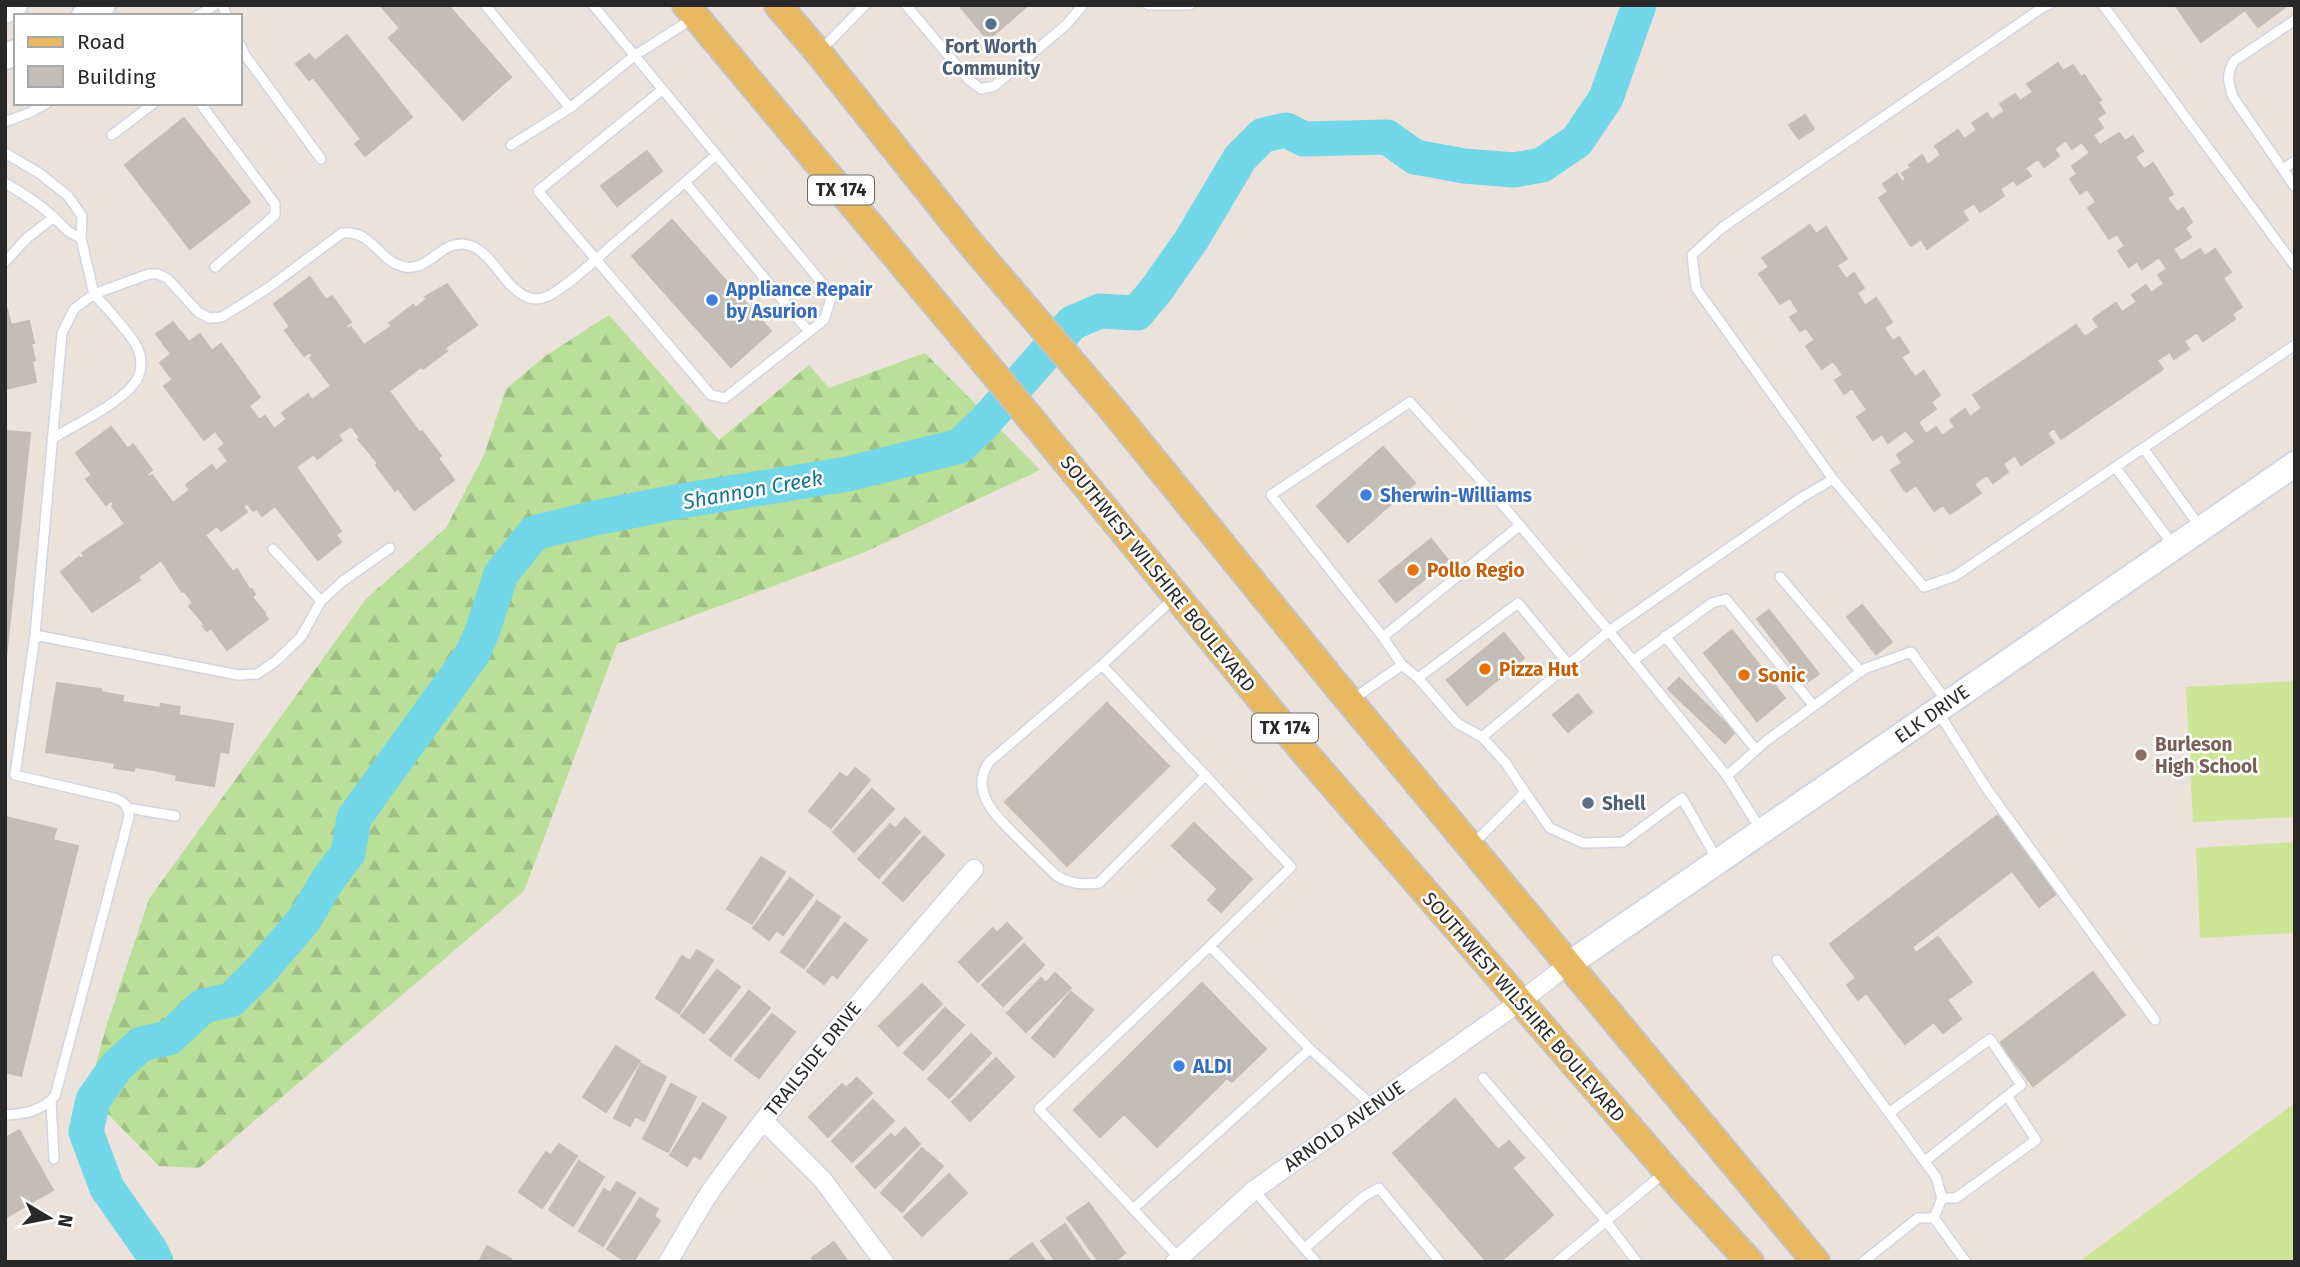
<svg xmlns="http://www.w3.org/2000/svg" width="2300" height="1267" font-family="'Fira Sans',sans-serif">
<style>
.forest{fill:url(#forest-firs)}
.pitch{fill:#cde595}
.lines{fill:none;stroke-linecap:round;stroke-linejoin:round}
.river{stroke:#72d7e8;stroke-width:35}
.building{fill:#c2bdb6;stroke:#c5bdb5;stroke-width:2}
.lane-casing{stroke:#d0d5e1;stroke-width:12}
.street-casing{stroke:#d0d5e1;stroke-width:21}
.secondary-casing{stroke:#d0d5e1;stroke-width:28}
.primary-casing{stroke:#c3c3c3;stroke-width:30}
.lane{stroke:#fff;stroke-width:9}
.street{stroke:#fff;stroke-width:18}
.secondary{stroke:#fff;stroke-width:24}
.primary{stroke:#e9b961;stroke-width:26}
.service-dot{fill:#5c6f8a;stroke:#fff;stroke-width:2.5}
.shop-dot{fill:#3f7fe0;stroke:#fff;stroke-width:2.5}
.food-dot{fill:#e8710a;stroke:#fff;stroke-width:2.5}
.education-dot{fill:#8d6e63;stroke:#fff;stroke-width:2.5}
.labels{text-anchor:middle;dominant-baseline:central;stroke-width:5;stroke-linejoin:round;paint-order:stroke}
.shield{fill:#fff;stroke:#686868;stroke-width:2}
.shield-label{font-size:18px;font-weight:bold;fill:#282828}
.service-label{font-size:19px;font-weight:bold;fill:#4e5e75;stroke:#fff}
.shop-label{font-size:19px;font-weight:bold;fill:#366cbe;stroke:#fff;text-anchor:start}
.food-label{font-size:19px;font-weight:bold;fill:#c56008;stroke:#fff;text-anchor:start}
.street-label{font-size:19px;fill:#282828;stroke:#fff}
.education-label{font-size:19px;font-weight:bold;fill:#785e54;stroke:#fff;text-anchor:start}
.water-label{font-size:21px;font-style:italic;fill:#147591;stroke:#fff}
</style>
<defs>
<pattern id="forest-firs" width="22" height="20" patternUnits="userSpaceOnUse" patternTransform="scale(1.75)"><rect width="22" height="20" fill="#b9df99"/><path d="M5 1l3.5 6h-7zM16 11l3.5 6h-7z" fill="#9fbf84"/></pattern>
</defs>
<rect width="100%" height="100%" fill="#eae2db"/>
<path class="forest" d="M609,315L719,440L809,365L829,388L925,353L1040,470L865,552L617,644L524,891L199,1168L159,1166L88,1094L106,1027L149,899L366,599L446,528L484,455L506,389L544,357Z"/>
<path class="pitch" d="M2295,681V817L2193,822L2186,687Z
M2295,842V933L2200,938L2196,848Z
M2295,1103V1262H2083L2084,1258Z"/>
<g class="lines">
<path class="river" d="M156,1262L151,1251L107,1188L86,1132L93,1100L116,1067L141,1044L169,1038L203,1006L231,1000L263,968L304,920L329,878L348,853L354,818L473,653L482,632L501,574L534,533L595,518L681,501L848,474L960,446L984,423L1072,323L1100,311L1137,313L1157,289L1192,239L1240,158L1263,135L1286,130L1304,139L1387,137L1415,157L1464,166L1514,170L1542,165L1577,141L1606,98L1639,5"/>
</g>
<path class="building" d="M380,5H448L511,77L463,120L389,38L400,28Z
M959,5H1024L1026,7L988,40Z
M2175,5H2288L2258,27L2245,10L2201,42Z
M347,35L412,117L365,156L355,144L361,139L313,77L309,80L296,64L309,54L315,61Z
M2058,63L2063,71L2073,65L2081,77L2084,75L2101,100L2098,102L2105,113L2097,118L2103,128L2093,135L2100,145L2119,133L2125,141L2133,136L2143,151L2135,157L2144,169L2153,163L2173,194L2167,198L2177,212L2183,208L2192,222L2185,228L2191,237L2173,249L2181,261L2200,249L2205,256L2215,249L2231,272L2223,278L2242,307L2232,314L2235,319L2203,341L2197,332L2184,341L2189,349L2174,359L2170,352L2157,360L2163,369L2061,439L2054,428L2047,433L2054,443L2021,465L2015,455L2003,464L2008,472L1993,483L1987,475L1974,484L1981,493L1950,514L1943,505L1934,511L1916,485L1906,492L1891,470L1902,463L1897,455L1915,442L1906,430L1888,443L1882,434L1873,440L1857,417L1867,410L1852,388L1844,394L1835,380L1843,375L1833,361L1822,369L1806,346L1815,340L1806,328L1800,331L1790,317L1799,312L1790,298L1780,304L1759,274L1769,267L1762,258L1810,225L1816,234L1826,227L1847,259L1837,265L1846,279L1854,273L1864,288L1857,293L1865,306L1876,298L1892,322L1884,328L1893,341L1899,337L1909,352L1901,357L1915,377L1924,371L1940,395L1931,402L1936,409L1918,422L1926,434L1936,427L1942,436L1955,427L1950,420L1965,409L1970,417L1982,408L1973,395L2076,325L2085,337L2099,327L2093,319L2116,303L2122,312L2137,302L2132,295L2146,285L2151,293L2164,284L2158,275L2167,269L2159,257L2142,269L2137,261L2129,267L2118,251L2125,246L2117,234L2109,239L2088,208L2096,202L2087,189L2080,194L2070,179L2077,174L2072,166L2090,153L2082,142L2072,149L2066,140L2054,149L2059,156L2044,167L2038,159L2025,168L2031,176L2017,185L2013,180L2000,189L2004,196L1980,212L1974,203L1962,211L1968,220L1927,249L1921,239L1911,246L1879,198L1888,192L1883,184L1897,174L1902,182L1906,179L1902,173L1911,168L1909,165L1922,155L1928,165L1941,155L1935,146L1958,130L1964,139L1977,130L1972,123L1987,113L1992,120L2005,111L2000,104L2015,94L2020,101L2033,92L2027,84Z
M1805,115L1814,129L1799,139L1789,125Z
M184,118L250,202L190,249L125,165Z
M647,151L662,171L617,206L601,186Z
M672,220L771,331L731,367L632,256Z
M310,277L326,300L332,296L351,322L346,326L348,329L351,327L364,345L392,326L389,323L413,305L415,308L427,299L425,297L447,284L477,325L445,348L447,351L423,369L421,367L389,391L420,433L422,431L441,456L438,458L454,480L414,510L398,488L395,491L376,465L378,463L358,439L360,438L351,426L338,435L342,440L317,459L314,454L296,467L341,531L336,535L341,542L318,560L275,506L262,516L257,509L253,511L247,503L243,507L247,512L221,531L217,526L205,535L233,572L237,569L250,590L252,589L255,594L252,597L265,613L264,614L268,619L227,650L211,628L207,631L203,626L205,625L189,606L193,603L184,591L182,592L161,560L138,577L140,580L92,612L61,572L79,557L81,559L84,556L82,553L125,524L112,506L114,504L111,501L106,505L86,479L92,475L76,453L111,427L128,449L133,444L152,470L147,474L149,477L152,475L173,503L190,490L186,485L212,465L216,471L228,461L219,449L225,444L215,431L204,440L164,386L173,380L160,363L171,354L156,334L173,322L189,342L200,334L212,351L221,344L260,397L249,406L259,420L265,416L274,429L287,419L282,413L308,394L312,400L331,386L310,358L313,355L310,352L304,356L285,330L290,327L274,304Z
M7,309L11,325L29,321L34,343H31L35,360L32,361L36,382L5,389V310Z
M5,431L30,433L5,667Z
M1383,447L1415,483L1348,542L1317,506Z
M1431,539L1448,560L1396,602L1379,581Z
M1862,605L1892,642L1876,654L1847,617Z
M1769,610L1819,674L1806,683L1757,619Z
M1732,630L1785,698L1757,721L1704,653Z
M1504,633L1524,658L1467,705L1447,680Z
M1679,678L1735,732L1725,743L1668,689Z
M57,683L101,689V692L123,696L122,702L160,708L161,704L180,707L178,715L233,724L228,753L220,751L214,786L176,780L177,775L154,770L135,767L134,771L114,768L115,763L46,752Z
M1578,694L1592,712L1568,732L1553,715Z
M1107,703L1169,766L1067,866L1005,802Z
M855,768L870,780L831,828L809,811L840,773L847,778Z
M872,789L894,809L854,852L833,832Z
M1998,815L2057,893L2039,907L2012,871L1912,947L1916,953L1938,937L1972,982L1947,1000L1961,1019L1943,1033L1934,1022L1905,1044L1866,993L1858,1000L1847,985L1856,978L1830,944Z
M5,817L56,829L53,840L78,846L21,1076L5,1072Z
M905,818L920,832L879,878L858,859L890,824L895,829Z
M1194,823L1252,879L1221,912L1208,900L1218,889L1172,846Z
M924,836L944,855L903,901L883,883Z
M761,857L785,872L752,924L727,909Z
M790,878L813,895L783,935L777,930L769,940L753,928Z
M817,901L840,917L804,968L781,952Z
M845,923L867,940L837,978L832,974L824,984L807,971Z
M1007,923L1022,938L978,982L959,962L993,928L997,933Z
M1024,944L1044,965L1003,1006L982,985Z
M697,950L713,960L679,1013L656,998L682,956L690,961Z
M717,970L740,987L704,1033L681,1016Z
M2093,972L2125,1015L2033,1086L2000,1043Z
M1055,973L1071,988L1026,1032L1007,1013L1041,978L1046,983Z
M1202,983L1266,1049L1232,1082L1227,1078L1157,1147L1124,1114L1100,1137L1074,1110Z
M922,984L942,1004L898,1046L879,1026Z
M749,991L770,1008L730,1056L710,1040Z
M1071,992L1093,1010L1054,1057L1032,1038Z
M945,1008L964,1025L923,1070L904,1053Z
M772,1014L795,1032L759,1078L735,1060Z
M971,1034L991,1053L949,1098L928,1079Z
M616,1046L640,1061L606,1112L583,1097Z
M996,1058L1014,1077L970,1121L952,1102Z
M641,1064L666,1077L644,1121L635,1116L630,1126L614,1118Z
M857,1078L872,1093L828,1137L809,1117L842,1084L846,1088Z
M671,1084L696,1097L668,1152L643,1139Z
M1455,1099L1498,1150L1509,1141L1524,1158L1512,1168L1553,1215L1500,1262H1487L1393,1153Z
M873,1100L894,1121L852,1162L832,1141Z
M703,1103L726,1117L700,1159L694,1155L687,1166L670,1155Z
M905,1128L920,1144L875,1188L856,1167L891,1134L895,1138Z
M19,1130L53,1190L5,1218V1138Z
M559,1144L577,1156L542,1208L519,1192L546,1152L551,1155Z
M922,1148L943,1166L902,1212L881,1193Z
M579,1161L604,1177L573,1226L549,1210Z
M949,1174L967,1193L922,1236L904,1217Z
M617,1182L635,1193L603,1246L579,1231L604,1189L610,1193Z
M640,1198L658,1209L654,1216L660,1221L633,1262H626L607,1249Z
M1089,1203L1125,1253L1114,1262H1099L1067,1218Z
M1065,1224L1091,1262H1056L1041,1241Z
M834,1242L848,1262H815L812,1258Z
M1032,1243L1046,1262H1013L1010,1259Z
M487,1246L511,1259L510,1262H479Z"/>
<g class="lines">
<g class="lane-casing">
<path id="lane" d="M222,5L227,16
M485,5L570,108L634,56L692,19
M593,5L832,295L824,320L725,398L711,395L538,191L662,90
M906,5L969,80L981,89L994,86L1066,25L1083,5
M1148,5H1190
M2103,5L2295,266
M197,16L215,5
M2295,20L2234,61C2226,74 2228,82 2233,97L2295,187
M240,44L245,55L321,159
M820,51L865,5
M200,103L275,204V215L215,267
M5,122L31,112L47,103
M112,135L154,103
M511,145L570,108
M5,153L39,173L68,196L82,216L81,238L94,294L149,274H158L168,279L198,312L209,318L222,317L268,288L342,233C374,230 378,262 405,267C428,271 441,242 463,244C492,247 501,286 527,297C534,300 542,299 548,296C568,286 594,261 611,246C646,216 681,186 716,155
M2283,169L2295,161
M685,182L809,332
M5,183C22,193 37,202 51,215C65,226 63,231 81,238
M5,262L27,238L54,217
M52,439C74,425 117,405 133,385C143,374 143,357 136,345C125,327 108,310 94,294L74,309L62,333L35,635L238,675L257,674L276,661L301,637L321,601L343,581L390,548
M2144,449L2200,527
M2116,468L2173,545
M1833,479L1696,288L1692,255L1723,227L2043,7L2049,5
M273,549L321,601
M1780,577L1861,672
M1174,598L1102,665L1291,867L1210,946L1310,1049
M1665,636L1756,750
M1383,637L1519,526
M1634,660L1712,603L1726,599L1814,706
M1102,665L989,762C969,792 996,816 1017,837C1030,850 1043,863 1057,876C1071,884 1083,885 1099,883L1206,775
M1402,665L1418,678L1457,723L1482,737
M1418,678L1518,603L1570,666
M1353,699L1402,665L1383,637L1271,495L1410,402L1496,497L1609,631L1801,498L1833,479L1924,587L1955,576L2295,345
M1938,712L1987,789L2155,1020
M1525,792L1550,828L1583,843L1623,842L1682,798L1717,859
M128,808L175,816
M1761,830L1727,776L1765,742L1864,669L1911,652L1947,702
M1473,844L1525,792L1505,762L1482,737L1609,631L1727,776
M1777,960L1889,1113
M1483,1078L1606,1221L1637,1262
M51,1101L54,1159
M5,1115C26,1114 41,1111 55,1096L129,817C128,805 125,802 114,798L15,775L35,635
M1925,1161L2021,1085L1990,1039L1889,1113L1936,1177L1942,1198L1934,1218
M1254,1190L1316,1262
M1942,1198H1956L2036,1140L2007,1096
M1133,1209L1039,1109L1210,946
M1305,1248L1363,1197L1379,1188L1440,1262
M1179,1258L1133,1209L1310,1049L1372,1105
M1557,1262L1664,1173
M1863,1262L1918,1218H1934L1966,1262"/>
</g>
<g class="street-casing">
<path id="street" d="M764,1121L822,1179L884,1262
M668,1262C684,1236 698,1209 715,1185C795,1074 885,972 974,869
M1175,1262L1254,1190L1521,1001L1569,964"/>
</g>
<g class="secondary-casing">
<path id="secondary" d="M5,11L15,5
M84,16L103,5
M5,57L16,52
M1569,964L2295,464"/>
</g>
<g class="primary-casing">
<path id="primary" d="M686,5L995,375L1305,753L1681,1187L1750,1262
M778,5L818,52L971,244L1111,408L1337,686L1816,1262"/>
</g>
<use href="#lane" class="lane"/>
<use href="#street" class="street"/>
<use href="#secondary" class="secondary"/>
<use href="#primary" class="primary"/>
</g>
<g class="service-dot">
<circle cx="991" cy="24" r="7"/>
<circle cx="1588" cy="803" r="7"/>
</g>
<g class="shop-dot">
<circle cx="712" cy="300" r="7"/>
<circle cx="1366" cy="495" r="7"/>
<circle cx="1179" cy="1066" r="7"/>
</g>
<g class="food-dot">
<circle cx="1413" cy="570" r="7"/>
<circle cx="1485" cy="669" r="7"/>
<circle cx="1744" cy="675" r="7"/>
</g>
<circle class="education-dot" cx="2141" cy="755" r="7"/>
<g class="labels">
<g class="shield">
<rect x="808" y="175.5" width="66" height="29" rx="5"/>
<rect x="1252" y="713.5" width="66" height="29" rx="5"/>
</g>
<g class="shield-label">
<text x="841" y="190">TX 174</text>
<text x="1285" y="728">TX 174</text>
</g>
<g class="service-label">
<text x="991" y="46">Fort Worth<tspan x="991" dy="22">Community</tspan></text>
<text x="1602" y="803" text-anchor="start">Shell</text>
</g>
<g class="shop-label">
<text x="726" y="289">Appliance Repair<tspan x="726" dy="22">by Asurion</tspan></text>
<text x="1380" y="495">Sherwin-Williams</text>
<text x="1193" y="1066">ALDI</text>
</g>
<g class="food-label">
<text x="1427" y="570">Pollo Regio</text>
<text x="1499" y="669">Pizza Hut</text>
<text x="1758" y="675">Sonic</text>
</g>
<g class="street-label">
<text transform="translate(1158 574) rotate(51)">SOUTHWEST WILSHIRE BOULEVARD</text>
<text transform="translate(1932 714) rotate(-35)">ELK DRIVE</text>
<text transform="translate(1524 1007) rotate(49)">SOUTHWEST WILSHIRE BOULEVARD</text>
<text transform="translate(813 1059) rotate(-51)">TRAILSIDE DRIVE</text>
<text transform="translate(1344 1126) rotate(-35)">ARNOLD AVENUE</text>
</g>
<g class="education-label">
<text x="2155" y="744">Burleson<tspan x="2155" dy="22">High School</tspan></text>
</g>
<g class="water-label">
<text transform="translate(753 490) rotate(-10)">Shannon Creek</text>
</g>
</g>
<rect width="2300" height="1267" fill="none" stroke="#282828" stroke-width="14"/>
<rect x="14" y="14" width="228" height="91" fill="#ffffff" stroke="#a9a9a9" stroke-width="2"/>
<rect x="28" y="37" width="35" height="10" fill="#e9b961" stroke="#a9a9a9" stroke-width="2"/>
<text x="77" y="49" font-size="21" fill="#282828">Road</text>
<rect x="28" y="66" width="35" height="21" fill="#c2bdb6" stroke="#a9a9a9" stroke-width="2"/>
<text x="77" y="84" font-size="21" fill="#282828">Building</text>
<g transform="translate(49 1218) rotate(100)" stroke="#ffffff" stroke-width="5" paint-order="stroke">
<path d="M0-5L12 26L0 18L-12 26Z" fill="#282828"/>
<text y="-10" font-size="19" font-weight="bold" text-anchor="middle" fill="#282828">N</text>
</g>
</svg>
